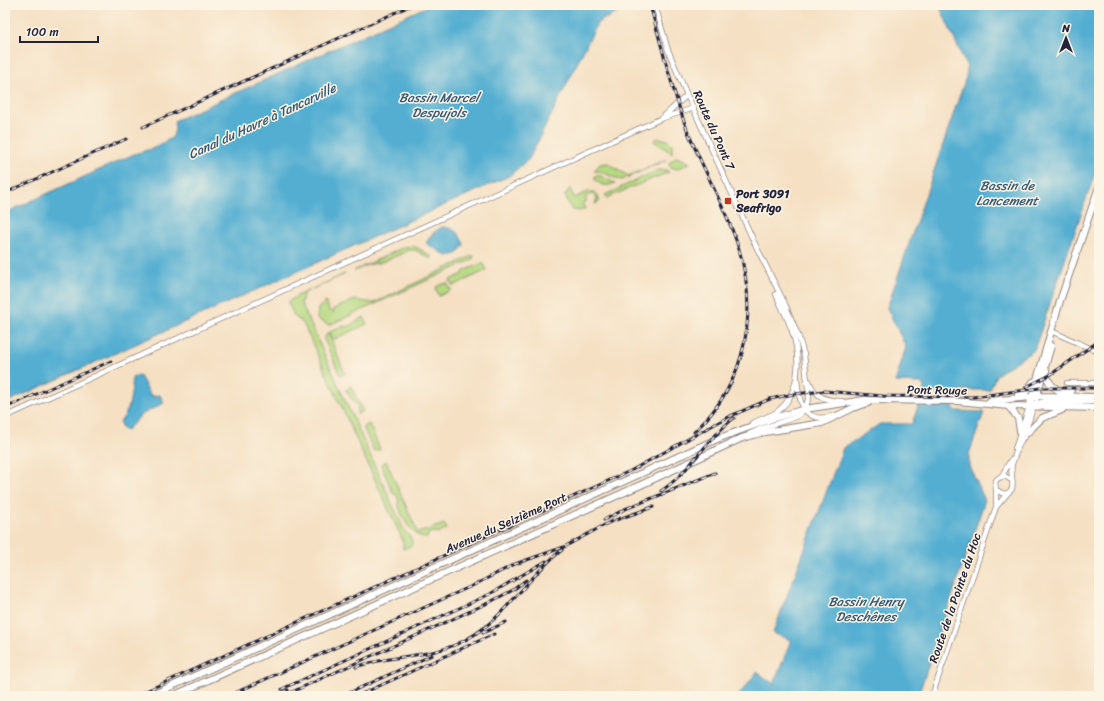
<svg xmlns="http://www.w3.org/2000/svg" width="1104" height="701" font-family="Sriracha,sans-serif">
<style>
.green{fill:#b6d880;stroke:#6c7d5e}
.water{fill:#53aed1;stroke:#3a6886}
.pier{fill:#f5e0c3}
.lines{fill:none;stroke-linecap:round;stroke-linejoin:round}
.street-casing{stroke:#8c817f;stroke-width:6}
.secondary-casing{stroke:#8c817f;stroke-width:8}
.street{stroke:#fff;stroke-width:4.5}
.secondary{stroke:#fff;stroke-width:6}
.rail-casing{stroke:#22223b;stroke-width:3}
.rail{stroke:#fcf5e5;stroke-width:1.5;stroke-dasharray:4.5;stroke-linecap:butt}
.poi-dot{fill:#c8321e;stroke:#fcf5e5;stroke-width:1.5}
.labels{text-anchor:middle;dominant-baseline:central;stroke-width:3;stroke-linejoin:round;paint-order:stroke}
.street-label{font-size:12px;fill:#22223b;stroke:#fcf5e5}
.poi-label{font-size:12px;font-weight:bold;fill:#22223b;stroke:#fcf5e5;text-anchor:start}
.water-label{font-size:13px;font-style:italic;fill:#365a77;stroke:#fcf5e5}
</style>
<rect width="100%" height="100%" fill="#fcf5e5"/>
<filter id="ink" filterUnits="userSpaceOnUse"><feTurbulence type="fractalNoise" baseFrequency=".025" numOctaves="2"/><feDisplacementMap in="SourceGraphic" scale="8" xChannelSelector="R" yChannelSelector="G"/><feConvolveMatrix kernelMatrix="1 2 1 2 8 2 1 2 1" color-interpolation-filters="sRGB"/></filter>
<filter id="wash" filterUnits="userSpaceOnUse"><feTurbulence type="fractalNoise" baseFrequency=".012" numOctaves="4" result="noise"/><feDisplacementMap in="SourceGraphic" scale="16" xChannelSelector="R" yChannelSelector="G"/><feGaussianBlur stdDeviation="0.9" result="paint"/><feColorMatrix in="noise" values="0 0 0 0 0 0 0 0 0 0 0 0 0 0 0 0 0 1.4 0 .05"/><feComposite in="paint" operator="in"/></filter>
<g filter="url(#wash)">
<rect width="100%" height="100%" fill="#f5e0c3"/>
<path class="green" d="M659,138L668,140L672,144V153L655,142L654,140Z
M676,157L689,162L690,163L677,169L670,167L669,163Z
M665,160H666L622,180C611,178 605,171 594,171L600,164L608,163L628,176Z
M658,170H666L669,172L606,198L605,195Z
M595,176H600L615,183C608,187 600,186 595,179Z
M570,188L574,198L590,191L597,195L600,201L595,204L597,198L592,194L586,196V202L582,203L585,209L579,211L571,209L565,195Z
M413,246L420,249L432,257L431,259L415,250H410L382,262L367,265L354,271L404,247Z
M472,256H474L472,260L329,325L317,319L318,308L326,302L330,312H334L333,309L355,300L374,303Z
M483,263L487,270L453,286L450,280L463,274L464,271Z
M345,274L306,292L303,295L301,303L404,530C408,534 414,539 411,546L403,549V541L303,323L294,316L288,302L299,295Z
M447,283L451,290L439,296L436,289L437,286Z
M364,317L367,324L333,340L330,332L344,326L348,327Z
M328,332L345,374L340,375L324,339Z
M351,386L363,411L357,414C357,412 358,409 358,407C358,406 348,394 346,390Z
M369,424L380,449L374,451L363,427Z
M386,461L418,533L444,524L447,529L439,533L435,532L429,533L427,538C412,537 404,521 399,507C398,503 399,499 397,495L393,493L381,465Z"/>
<path class="water" d="M430,5H634L598,22L529,159L509,176L5,403V213L134,154L154,148L173,137L175,129L174,121Z
M939,5H1099V162L1034,350L996,375L990,390H961C955,393 951,403 954,409L957,411L984,412L969,454V466L985,500L918,696H738L757,672L774,684L791,640L773,633L843,448L880,424H912L924,389V385L921,383L895,382L906,347L887,308L966,77L967,67Z
M442,227C454,227 461,234 464,245L457,254L447,256L426,243L433,233Z
M135,376H140L151,396L160,395L164,403L141,415L127,430L121,427L120,422C130,411 132,393 132,378Z"/>
<path class="pier" d="M921,393H958L955,405H917Z"/>
</g>
<g filter="url(#ink)">
<g class="lines">
<g class="street-casing">
<path id="street" d="M655,5L668,50L687,95L754,242L785,304L798,335L804,355L809,397L805,409L796,417L760,429L749,434
M663,117L687,95
M1051,331L1099,352
M797,378C798,399 803,425 832,416
M809,381C815,397 826,401 842,401
M1067,383H1099
M5,417L660,119L694,108
M752,423C759,420 768,417 775,413C801,396 801,357 792,331C788,318 781,307 776,294
M1015,449L1029,407
M1001,477L1011,460
M1011,480L1005,476L998,478L995,482L996,490L1004,494L1008,493L1012,489C1014,481 1010,473 1012,464C1018,444 1029,427 1033,407
M996,507L1007,494
M932,696L996,507V490"/>
</g>
<g class="secondary-casing">
<path id="secondary" d="M1046,370C1047,386 1057,392 1071,392
M1018,395L1025,393L1033,382
M1036,398L1051,346
M990,401L1040,396L1099,397
M1031,405L1046,402L1099,401
M1008,406L1018,418L1020,431
M1029,407L1060,301L1099,187
M1023,437L1042,418L1062,410
M150,696L717,439L774,418L805,409L864,400L958,401L1008,406L1099,408
M173,696L645,483L742,438L765,432L822,423L853,408L868,403"/>
</g>
<use href="#street" class="street"/>
<use href="#secondary" class="secondary"/>
<g class="rail-casing">
<path id="rail" d="M650,5C662,47 672,91 688,132C703,169 723,203 736,240C760,309 748,382 694,432
M143,127L412,5
M5,193L126,139
M1026,387L1050,375L1099,341
M5,408L111,361
M661,491C691,471 706,439 734,418
M604,520L625,509L715,473
M483,633L506,622
M356,667C389,655 425,658 457,644C502,625 524,579 562,550
M282,689L490,594L546,561
M135,696L632,470L726,418L770,399L794,394L824,391L883,396L973,397L1040,388H1099
M228,696L474,585L515,564L564,547L610,522L653,507
M274,696L288,690
M283,696L488,603L513,590L526,580
M342,696L432,655
M357,696L494,634"/>
</g>
<use href="#rail" class="rail"/>
</g>
</g>
<rect class="poi-dot" x="724" y="197" width="8" height="8" rx="2"/>
<g class="labels">
<g class="street-label">
<text transform="translate(714 130) rotate(66)">Route du Pont 7</text>
<text transform="translate(937 390) rotate(1)">Pont Rouge</text>
<text transform="translate(506 523) rotate(-24)">Avenue du Seizième Port</text>
<text transform="translate(955 598) rotate(-71)">Route de la Pointe du Hoc</text>
</g>
<g class="poi-label">
<text x="736" y="194">Port 3091<tspan x="736" dy="14">Seafrigo</tspan></text>
</g>
<g class="water-label">
<text x="439" y="97">Bassin Marcel<tspan x="439" dy="15">Despujols</tspan></text>
<text transform="translate(262 121) rotate(-25)">Canal du Havre à Tancarville</text>
<text x="1007" y="185">Bassin de<tspan x="1007" dy="15">Lancement</tspan></text>
<text x="866" y="601">Bassin Henry<tspan x="866" dy="15">Deschênes</tspan></text>
</g>
</g>
<rect width="1104" height="701" fill="none" stroke="#fcf5e5" stroke-width="20"/>
<g transform="translate(1066 38)" stroke="#fcf5e5" stroke-width="3" paint-order="stroke">
<path d="M0-3L7 15L0 10L-7 15Z" fill="#22223b"/>
<text y="-6" font-size="11" font-weight="bold" text-anchor="middle" fill="#22223b">N</text>
</g>
<path d="M20 36v6h78v-6" fill="none" stroke="#22223b" stroke-width="2"/>
<text x="26" y="36" font-size="12" fill="#22223b" stroke="#fcf5e5" stroke-width="3" paint-order="stroke">100 m</text>
</svg>
